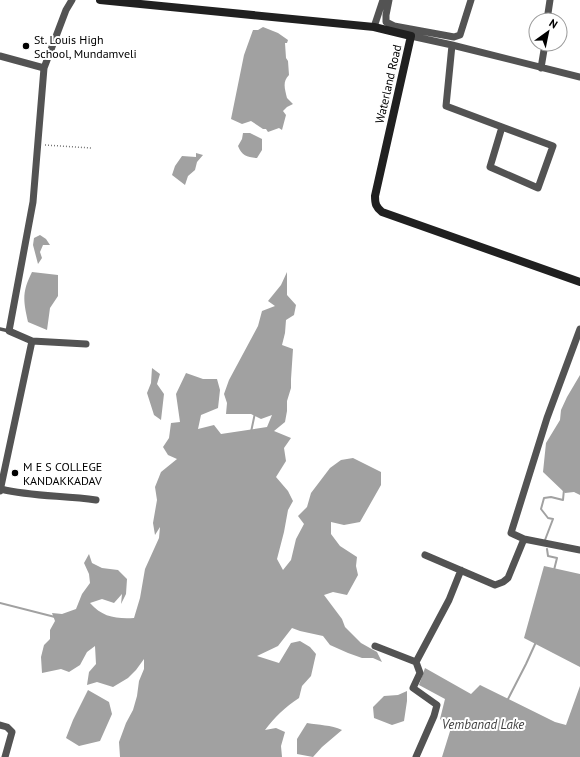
<svg xmlns="http://www.w3.org/2000/svg" width="580" height="757" font-family="'PT Sans',sans-serif">
<style>
.water{fill:#a1a1a1}
.lines{fill:none;stroke-linecap:round;stroke-linejoin:round}
.stream{stroke:#a1a1a1;stroke-width:2}
.path{stroke:#757575;stroke-width:1.5;stroke-dasharray:1 2;stroke-linecap:butt}
.lane{stroke:#535353;stroke-width:3.5}
.street{stroke:#535353;stroke-width:7}
.secondary{stroke:#202020;stroke-width:8}
.poi-dot{fill:#000;stroke:#fff;stroke-width:1.5}
.labels{text-anchor:middle;dominant-baseline:central;stroke-width:4;stroke-linejoin:round;paint-order:stroke}
.poi-label{font-size:12px;fill:#000;stroke:#fff;text-anchor:start}
.street-label{font-size:12px;fill:#000;stroke:#fff}
.water-label{font-size:13px;font-style:italic;fill:#424242;stroke:#fff}
</style>
<rect width="100%" height="100%" fill="#fff"/>
<path class="water" d="M263,27L278,33L288,40L287,43H285L286,58L288,61L289,75C282,82 285,89 287,98L293,104L287,107L283,111L286,115L282,130L279,128L268,132L266,129H263L251,121L242,124L231,119L244,55L253,30H258Z
M243,133H250L262,139V150L257,158C247,157 242,156 238,146L242,139Z
M196,153L203,155L197,162L195,170L188,176L185,185L172,175L175,166L182,156L196,157Z
M40,235L46,239L50,245H43L40,252L42,258L38,264L33,245L34,238Z
M32,272L58,275V296L50,308L47,330L28,322C23,300 22,292 32,272Z
M287,272V295L296,305L294,315L286,320L285,333L282,345L293,349L291,379V388L287,401V411L285,422L274,431L291,438L284,448L286,461L276,477L288,491L293,501L288,510L284,532L277,559L283,570L291,560L296,539L304,524L298,516L307,507L311,493L330,468L341,460L353,458L381,472V485L360,522L344,525L331,522V534L340,546L357,557L356,566L358,575L347,595L333,592L324,595L342,619L345,627L361,643L377,652L382,662L373,658H362L348,653L330,645L323,636L300,631L292,628L278,646L257,656L279,663L291,643L300,641L310,647L316,654L311,676L302,686L299,698C285,707 275,717 265,730L276,728L285,732L281,746L282,757H120L119,742L126,723L133,710L137,696L139,681L144,669V659L136,670L128,678L113,687L97,682L87,685L89,672L96,664L95,646L87,652L80,665L69,672L61,669L42,673L41,657L44,645L50,639V630L55,621L52,613L62,614L76,609L82,594L90,583L89,574L84,563L89,554L92,563L102,568L118,570L127,579L126,594L121,604L122,594L114,603L102,599L90,603C102,617 116,619 134,618L140,598L145,569L159,538L160,527L155,535L153,523L157,500L155,487L161,472L177,459L168,455L163,447L169,438L171,423L180,422L176,394L186,373L203,379H217L220,390L218,408L201,415L198,429L214,425L221,434L267,427L272,415L261,419L251,414H226L227,403L224,394L229,380L258,326L262,311L275,306L268,301L281,285Z
M152,368L160,374L157,384L164,394L161,420L154,415L147,393L151,383Z
M580,375V495L574,492L565,493L543,472L546,443L560,420L561,410L567,397Z
M544,566L580,574V667L524,638Z
M425,668L471,694L480,685L555,722L566,725L580,686V757H442L451,728L440,719L445,699L419,685Z
M88,690L109,702L112,714L100,741L79,746L66,738L73,720Z
M407,691V701L404,721L392,725L374,718L373,707L384,696L398,695Z
M307,723C319,725 331,725 342,730L322,747L313,757L297,754V739Z"/>
<g class="lines">
<path class="stream" d="M251,432L255,413
M545,540L553,519L548,518L541,509L544,498L551,497L563,500L564,489
M547,549L548,556L557,558L554,570
M0,603L55,617
M507,701L526,664L536,642"/>
<path class="path" d="M45,145L91,148"/>
<path class="lane" d="M0,329L9,331"/>
<path class="street" d="M389,0L386,15V22L394,26L454,37L460,35L471,0
M547,20L550,0
M374,27L383,0
M411,36L452,45L446,106L553,146L538,188L490,167L502,127
M452,45L580,77
M0,56L44,68
M541,68L545,44
M580,329L547,418L511,533L524,539L580,550
M32,341L86,344
M1,489C32,497 64,495 96,500
M0,491L32,341L9,331L33,202L44,68L66,10L72,0
M425,555L495,585L503,582L508,578L524,539
M375,646L416,662L420,673L413,688L437,705L434,716L416,757
M416,662L449,600L461,570
M0,725L7,727L12,732L5,757"/>
<path class="secondary" d="M100,0L374,27L411,36L375,196C375,204 376,207 382,212L580,282"/>
</g>
<g class="poi-dot">
<circle cx="26" cy="46" r="4"/>
<circle cx="15" cy="473" r="4"/>
</g>
<g class="labels">
<g class="poi-label">
<text x="34" y="39">St. Louis High<tspan x="34" dy="14">School, Mundamveli</tspan></text>
<text x="23" y="466">M E S COLLEGE<tspan x="23" dy="14">KANDAKKADAV</tspan></text>
</g>
<g class="street-label">
<text transform="translate(388 84) rotate(-77)">Waterland Road</text>
</g>
<g class="water-label">
<text x="483" y="724">Vembanad Lake</text>
</g>
</g>
<g transform="translate(548 32) rotate(33)"><circle r="19" fill="#ffffff" stroke="#999999"/>
<path d="M0-3L7 15L0 10L-7 15Z" fill="#000000"/>
<text y="-6" font-size="11" font-weight="bold" text-anchor="middle" fill="#000000">N</text>
</g>
</svg>
